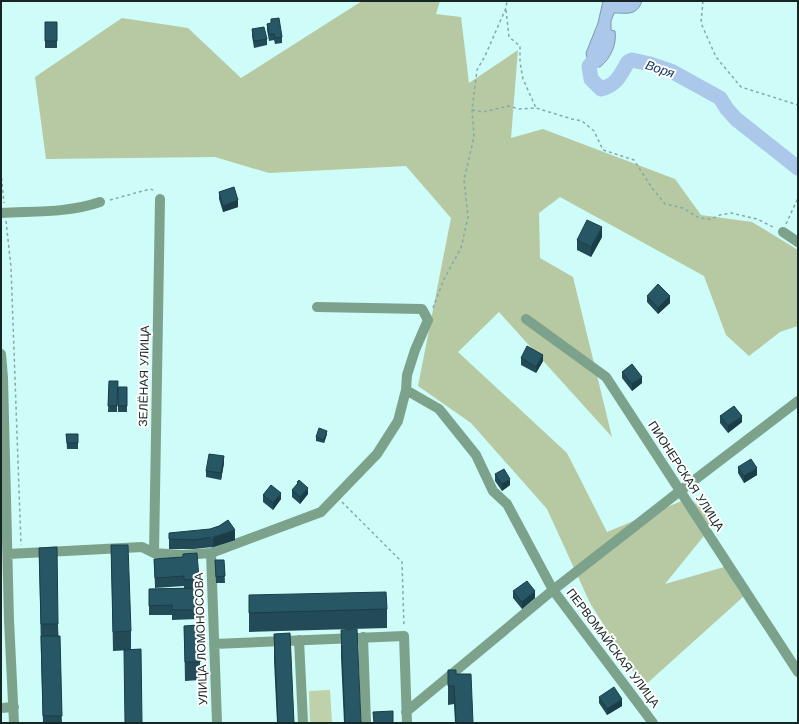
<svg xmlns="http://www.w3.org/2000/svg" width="799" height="724" font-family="'Work Sans',sans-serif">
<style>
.green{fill:#bfd1ab}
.forest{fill:#b6c9a2}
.water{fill:#abc8ea;stroke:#7e97af}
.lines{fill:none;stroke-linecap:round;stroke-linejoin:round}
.river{stroke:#abc8ea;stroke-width:15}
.path{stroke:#86a9a6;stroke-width:1.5;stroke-dasharray:3 3;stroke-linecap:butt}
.minor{stroke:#7ca28c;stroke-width:10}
.wall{fill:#224b57}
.shaded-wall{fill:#1b3d47}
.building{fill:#275765;stroke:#1b3d47}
.labels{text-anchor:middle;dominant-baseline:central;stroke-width:4;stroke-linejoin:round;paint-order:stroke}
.street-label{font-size:12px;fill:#152625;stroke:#fff}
.water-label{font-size:13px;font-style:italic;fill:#0d3862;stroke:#fff}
</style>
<rect width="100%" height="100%" fill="#cefcf8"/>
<path class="green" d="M330,690L332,723H310L309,691Z"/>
<path class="forest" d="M362,1H440L436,14L461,17L469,83L518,50L511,138L543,129L675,179L701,215L752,222L798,250V326L780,332L749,356L726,335L704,276L560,197L539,213L540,258L573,277L612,437L499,312L458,352L567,453L607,532L689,498L716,521L665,584L724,567L743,597L643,687L590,603L547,509L471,423L418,386L451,218L406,166L269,173L215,157L46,159L35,77L122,18L188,28L241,78Z"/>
<path class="water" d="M603,1H642C637,16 627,13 614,13L611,21V30L615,31C617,44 611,58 600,67L589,66L586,53L598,23Z"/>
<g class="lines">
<path class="river" d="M602,52L589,66L591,79L601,89C617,85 620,75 628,62L632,60L650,64L671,71L720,98L727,109L736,119L798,168"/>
<path class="path" d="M703,1L701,23L716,57L741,87L798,105
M506,10L509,37L520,46V62L523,79L536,108
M472,110L483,112L508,106L519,109L536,108L572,119L582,121L594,131L603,150L634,160L652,188L665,204L683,208L699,218L711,219L720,215L731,213L757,219L775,228
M1,172L4,203
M110,200L150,189L156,191
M6,221L11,267L21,545
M786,224L798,198
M433,308L444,279L461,248L468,217L464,180L474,137L472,110L477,70L485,56L506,8L507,1
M342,502L402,562L404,627"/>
<path class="minor" d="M1,213C35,211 68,213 100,202
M783,232L798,242
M526,319L606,377L798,672
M1,354L3,378L9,620L14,723
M406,390L439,409L476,455L493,491L507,504L553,590L653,723
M154,553L160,199
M211,553L217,723
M8,554L142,547L154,553L182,555L211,553L321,512L377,454L398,421L406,390L407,375L415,350L428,320L422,309L317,307
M363,637L366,723
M299,640L303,723
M214,644L404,636L407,723
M1,708L14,707
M406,712L553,590L680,491L798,401"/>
</g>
<path class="wall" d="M271,19L282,37V43L275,44L274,40L269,41L267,30V24L271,23Z
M45,22H57V48H45Z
M252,29L267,39V45L254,48L252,36Z
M219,192L238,207L223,212L219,199Z
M602,237L591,257L577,250V240Z
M647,296L670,303L658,314L647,302Z
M521,358L543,361L536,373L521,365Z
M622,372L642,383L632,391L622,378Z
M109,381H118L117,412H108Z
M118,387H127V412H118Z
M720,416L742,422L728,433L720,423Z
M66,434H78V449H67Z
M327,434L324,443L316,441V437Z
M224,463L221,480L206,477V471Z
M738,467L757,475L744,483L738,473Z
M495,474L510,485L502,491L495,481Z
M297,482L308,494L300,504L292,497V490L297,485Z
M263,495L281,499L273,510L263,502Z
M169,533L235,540L213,547L194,549H169Z
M111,545L131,631V650L113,651Z
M39,548L58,624L62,723H43L41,655Z
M154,559L199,579V589H197L198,619L172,620V615H149V589L184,588V586L155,588Z
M215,560H224L225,583H216Z
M513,591L535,598L522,609L513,598Z
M249,595L387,609V628L249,632Z
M184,626L200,662V680L185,681Z
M341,630L361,723H344L341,657Z
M274,634L294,723H277L274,661Z
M448,670L456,674L473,723H455L454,704L448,705Z
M599,697L622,706L607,715L599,703Z"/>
<path class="shaded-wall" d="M238,200V207L223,212V206Z
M602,227V237L591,257V247Z
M670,296V303L658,314V308Z
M543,355V361L536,373V367Z
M642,377V383L632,391V384Z
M742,416V422L728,433V426Z
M327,431V434L324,443V440Z
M224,456V463L221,480V473Z
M757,468V475L744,483V476Z
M510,479V485L502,491V484Z
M308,488V494L300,504V497Z
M281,493V499L273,510V503Z
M235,530V540L213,547V537Z
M535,591V598L522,609V602Z
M622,699V706L607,715V709Z"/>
<path class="building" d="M279,18L282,37L275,38L274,34H269L267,24L271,23V19Z
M45,22H57V41H45Z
M264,27L267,39L254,41L252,29Z
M234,187L238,200L223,206L219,192Z
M587,220L602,227L591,247L577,240Z
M658,284L670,296L658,308L647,296Z
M527,346L543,355L536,367L521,358Z
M632,364L642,377L632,384L622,372Z
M109,381H118L117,406H108Z
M118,387H127V406H118Z
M734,406L742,416L728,426L720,416Z
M319,428L327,431L324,440L316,437Z
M66,434H78V443H67Z
M209,454L224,456L221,473L206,471Z
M751,459L757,468L744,476L738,467Z
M504,469L510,479L502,484L495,474Z
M299,480L308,488L300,497L292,490L298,483L297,482Z
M271,485L281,493L273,503L263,495Z
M228,520L235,530L213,537L194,540L169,539V533L210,529L219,526Z
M111,545H128L131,631L113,632Z
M57,547L58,624H41L39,548Z
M197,553L199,579L184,580V576L155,578L154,559L183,557V554Z
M215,560H224L225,576L216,577Z
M527,581L535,591L522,602L513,591Z
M197,588L198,610H172V605L149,606V589Z
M386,592L387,609L249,613V595Z
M198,625L200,662H185L184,626Z
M357,629L361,723H345L341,630Z
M290,633L294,723H278L274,634Z
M41,636H60L62,716H43Z
M141,649L142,723H125L124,650Z
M448,670H456V674H471L473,723H456L454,686H448Z
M614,687L622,699L607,709L599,697Z
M393,711V723H374L373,712Z"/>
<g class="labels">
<g class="street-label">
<text transform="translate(144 376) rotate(-89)">ЗЕЛЁНАЯ УЛИЦА</text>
<text transform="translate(686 476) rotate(57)">ПИОНЕРСКАЯ УЛИЦА</text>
<text transform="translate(201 639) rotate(-92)">УЛИЦА ЛОМОНОСОВА</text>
<text transform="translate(613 648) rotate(53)">ПЕРВОМАЙСКАЯ УЛИЦА</text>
</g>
<g class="water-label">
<text transform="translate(660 69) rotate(19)">Воря</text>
</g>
</g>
<rect width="799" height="724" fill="none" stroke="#152625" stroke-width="4"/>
</svg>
